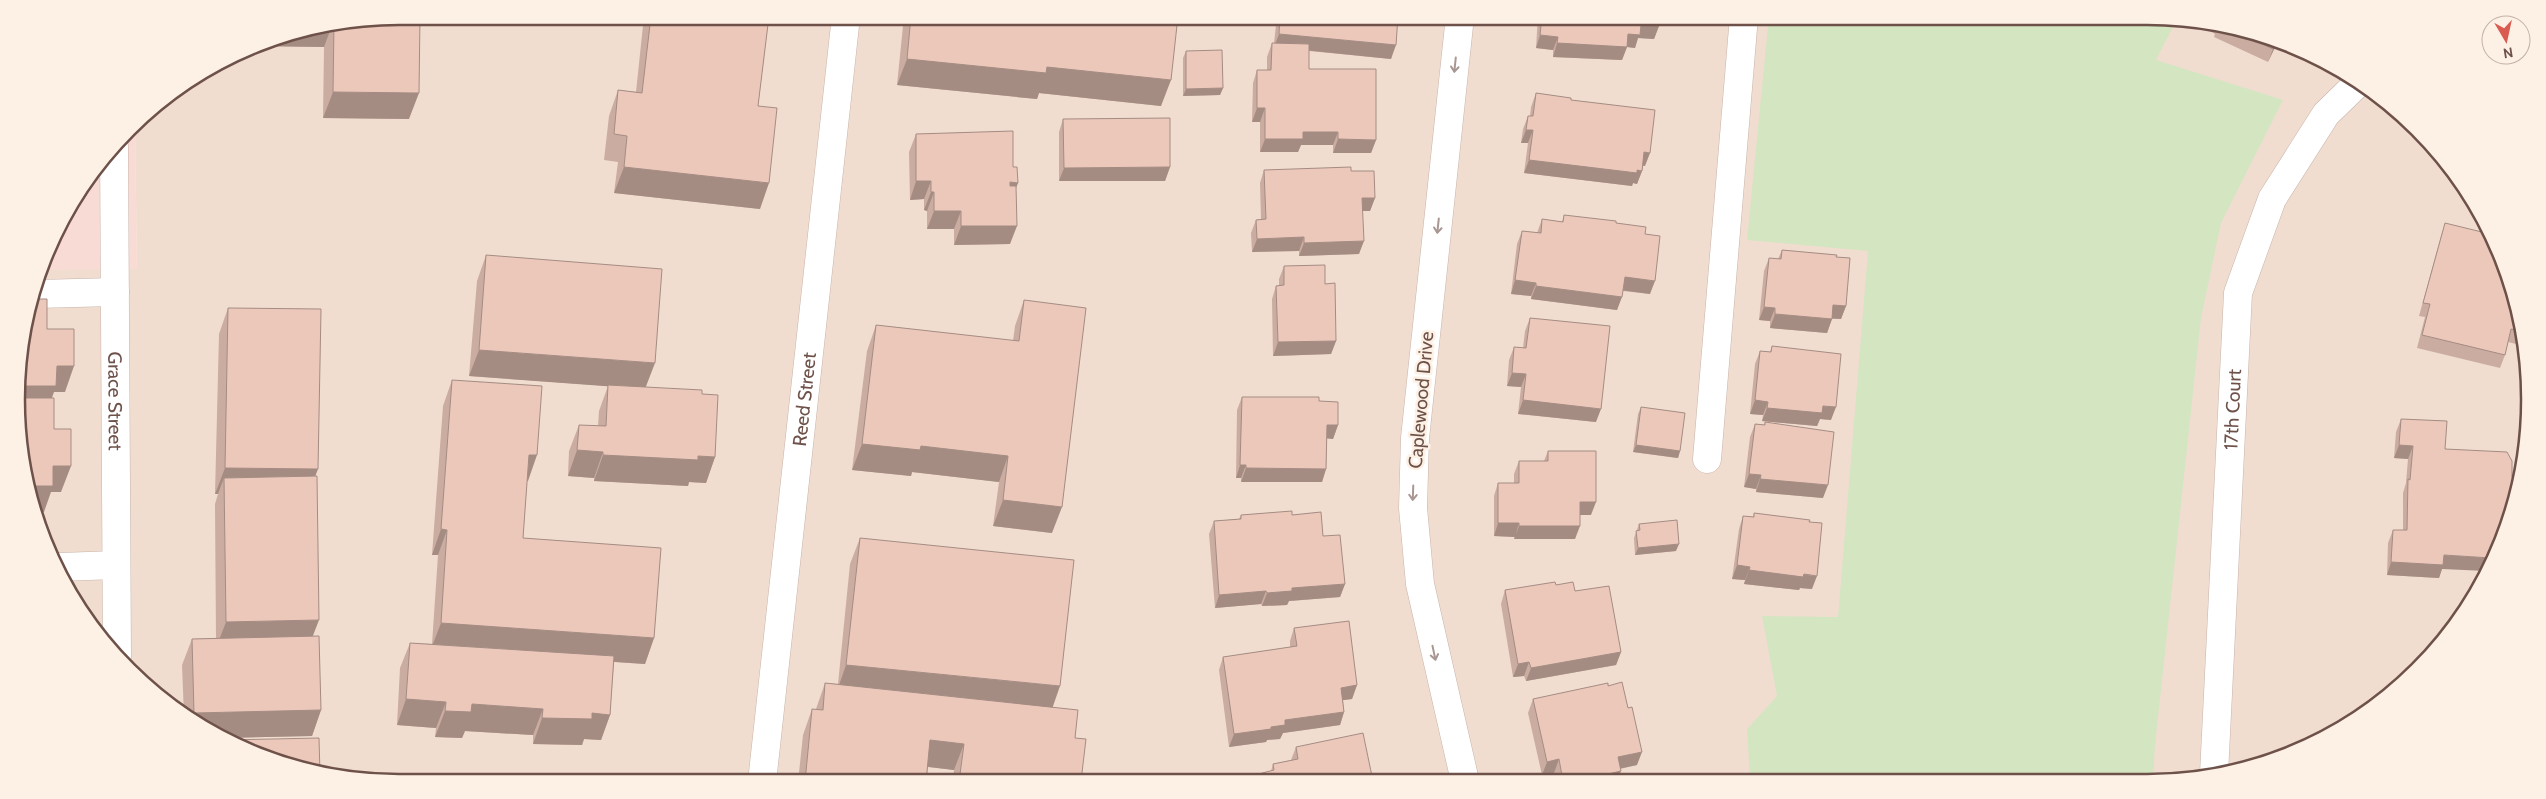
<svg xmlns="http://www.w3.org/2000/svg" width="2546" height="799" font-family="Cabin,sans-serif">
<style>
.residential{fill:#f0ddd0}
.commercial{fill:#f9dbd5}
.green{fill:#d4e5c1}
.lines{fill:none;stroke-linecap:round;stroke-linejoin:round}
.minor-casing{stroke:#c9b3a9;stroke-width:29}
.minor{stroke:#fff;stroke-width:28}
.wall{fill:#cbaca1}
.shaded-wall{fill:#a58c83}
.building{fill:#ecc8bb;stroke:#a58c83}
.oneway{stroke:#a89792}
.labels{text-anchor:middle;dominant-baseline:central;stroke-width:5;stroke-linejoin:round;paint-order:stroke}
.street-label{font-size:19px;fill:#6e524a;stroke:#fdf1e6}
.rim{fill:none;stroke:#6e524a;stroke-width:2.5}
</style>
<rect width="100%" height="100%" fill="#faece0"/>
<path class="residential" d="M400,16H2147L2222,24L2293,46L2360,81L2418,129L2465,187L2501,253L2522,325L2530,400L2522,475L2479,591L2399,687L2316,743L2197,779L399,783L324,775L253,753L186,718L129,671L81,613L29,498L19,350L44,269H137L135,124L147,112L253,45Z"/>
<path class="commercial" d="M135,124L137,269L44,270L56,230L96,166Z"/>
<path class="green" d="M1769,16H2146L2177,19L2156,60L2283,100L2221,223L2201,318L2155,745L2153,780H1750L1747,729L1777,696L1762,616L1838,617L1868,251L1747,240Z"/>
<g class="lines">
<g class="minor-casing">
<g id="minor">
<path d="M1460,16L1415,438L1413,508L1420,584L1465,781"/>
<path id="s1" d="M114,146L117,656"/>
<path d="M37,294L115,292"/>
<path d="M1707,459L1744,16"/>
<path d="M60,567L116,565"/>
<path id="s2" d="M2214,774L2238,293L2272,199L2326,114L2360,81"/>
<path id="s3" d="M762,782L846,16"/>
</g>
</g>
<use href="#minor" class="minor"/>
</g>
<path class="wall" d="M400,16L409,119L323,118L324,47L252,46L325,24Z
M644,16H769L758,106L760,209L614,193L618,162L604,160L609,116L618,90L636,92Z
M904,16H1178L1161,106L1039,93L1037,99L897,85Z
M1277,16H1398L1391,59L1309,51V69L1376,140L1371,153H1333V145H1301L1298,152H1260V122H1252L1253,83L1257,70H1267V57L1272,43H1274Z
M1538,16H1660L1659,26L1654,39L1638,38L1635,48L1627,47L1622,60L1553,57V50L1536,48Z
M2208,22L2222,24L2278,41L2268,62L2214,37L2215,34L2206,29Z
M1186,51L1223,88L1220,95L1183,96V58Z
M1536,93L1571,100L1645,166H1643L1642,171L1637,184L1633,183L1632,186L1524,173L1528,143H1521L1523,129L1528,116H1530L1531,107Z
M1063,119L1170,167L1165,181H1059V132Z
M916,134L1013,167L1018,183L1016,186L1010,244L954,245V229H927V211L924,210V199L910,200L909,152Z
M1264,170L1351,171L1375,198L1370,211H1362L1359,254L1299,256V251L1252,252L1251,233L1256,220L1261,219L1260,183Z
M1564,215L1616,223L1645,234L1650,294L1623,291L1617,310L1531,299V296L1511,294L1517,244L1522,231L1537,233L1542,219L1562,222Z
M2445,223L2522,325L2524,346L2508,342L2505,355L2500,368L2417,348L2425,317L2419,316L2441,236Z
M1782,250L1836,257L1846,306L1841,319H1832L1827,333L1770,328V321L1759,320L1764,271L1769,258L1778,259Z
M486,255L646,387L702,394L715,457L706,483L689,482L688,486L594,481V478L568,476L569,451L579,425L598,426L599,411L608,386L469,376L477,281Z
M1284,266L1325,284L1336,341L1331,354L1273,356L1272,299L1276,286L1279,285V279Z
M1024,300L1052,533L993,526L999,482L912,472L911,476L852,470L867,351L876,325L1013,341L1015,326Z
M228,308L315,476L313,636L321,710L312,736L224,738L186,718L184,716L182,665L192,639L216,638L215,504L218,494H215L219,334Z
M1530,318L1596,422L1518,414L1521,387L1507,386L1509,360L1514,347L1523,348L1525,331Z
M1772,346L1831,420L1820,419L1817,426L1762,421L1763,415L1750,414L1755,364L1760,351L1770,352Z
M452,380L528,481H527L523,538L654,638L645,664L614,662L610,715L601,740L584,739L582,745L533,744V735L465,731L462,738L435,737L436,728L397,725L400,668L410,643L432,644L438,555H432L443,406Z
M1242,397L1319,401L1338,425L1333,439L1327,438L1326,469L1322,482H1241V478H1236L1237,410Z
M1641,407L1680,451L1678,458L1633,452L1638,414Z
M2401,419L2445,449L2442,569L2439,578L2387,575L2388,543L2393,530H2403V493L2406,483L2408,459L2394,458L2396,432Z
M1765,422L1823,498L1756,492V489L1744,487L1750,437L1755,424L1764,425Z
M1548,451L1591,515H1580L1575,539H1514L1515,537L1494,536V496L1498,483H1514V474L1519,461H1544Z
M1754,513L1809,522L1812,589L1800,588L1799,590L1744,584L1745,580L1732,579L1739,529L1743,516L1753,517Z
M1241,515H1292L1323,536L1345,584L1340,597L1289,601L1287,605L1262,606L1261,604L1215,608L1209,534L1214,521L1239,519Z
M1639,524L1676,551L1635,555L1634,538Z
M860,538L1053,707L1075,738L1081,781L953,782L954,770L928,767L926,782H798L803,735L812,709H816L825,683L838,684L850,564Z
M1556,585L1575,591L1621,652L1616,665L1526,681L1524,676L1513,677L1501,604L1505,590Z
M1294,628L1357,685L1352,699L1343,700L1344,712L1340,725L1283,733L1280,739L1267,740L1266,742L1229,747L1219,670L1223,657L1290,647V641Z
M1608,686L1637,765L1620,769L1617,780L1556,781L1554,773L1542,775L1528,713L1533,699Z
M1296,747L1373,781H1239V779L1271,771L1273,764L1291,760Z"/>
<path class="shaded-wall" d="M333,23L324,47L252,46L325,24Z
M1641,25L1659,26L1654,39L1638,38L1635,48L1627,47L1622,60L1553,57L1557,43L1628,34Z
M1279,34L1396,45L1391,59L1274,47Z
M1540,35L1558,37L1553,50L1536,48Z
M2277,40L2278,41L2268,62L2273,49Z
M907,59L1047,67L1171,80L1161,106L1039,93L1037,99L897,85Z
M1223,88L1220,95L1183,96L1186,89Z
M333,92L419,93L409,119L323,118Z
M1257,108H1265L1260,122H1252Z
M1526,130H1533L1528,143H1521Z
M1303,132H1338L1333,145H1301L1298,152H1260L1265,139Z
M1338,139L1376,140L1371,153H1333Z
M1644,152L1650,153L1645,166L1639,165Z
M1529,160L1642,171L1637,184L1633,183L1632,186L1524,173Z
M624,167L769,183L760,209L614,193Z
M1170,167L1165,181H1059L1064,168Z
M916,181H931L924,199L910,200Z
M1010,182L1018,183L1011,201Z
M931,192H934L927,211L924,210Z
M1362,198H1375L1370,211H1357Z
M934,211H961L954,229H927Z
M961,226H1017L1010,244L954,245Z
M1304,237L1299,251L1252,252L1257,239Z
M1364,241L1359,254L1299,256L1304,243Z
M1625,277L1655,281L1650,294L1620,290Z
M1515,280L1536,283L1531,296L1511,294Z
M1536,286L1622,297L1617,310L1531,299Z
M1833,305L1846,306L1841,319L1828,318Z
M1764,307L1775,308L1770,321L1759,320Z
M1775,314L1832,319L1827,333L1770,328Z
M1336,341L1331,354L1273,356L1278,342Z
M479,350L655,363L645,389L469,376Z
M57,366H74L65,392H54L47,412H18V386Z
M1512,373L1526,374L1521,387L1507,386Z
M1523,400L1601,409L1596,422L1518,414Z
M1755,400L1768,402L1763,415L1750,414Z
M1823,406L1836,407L1831,420L1820,419L1817,426L1762,421L1767,408Z
M1327,425H1338L1333,439L1322,438Z
M862,444L921,446L1008,456L999,482L912,472L911,476L852,470Z
M1636,445L1680,451L1678,458L1633,452Z
M2399,445L2413,446L2408,459L2394,458Z
M577,450L603,452L594,478L568,476Z
M529,455H537L528,481H519Z
M603,455L698,456L715,457L706,483L689,482L688,486L594,481Z
M1240,465H1246L1241,478H1236Z
M53,466H71L61,492H51L44,512H35L29,498L27,486Z
M225,468L318,469L308,495L224,478L218,494H215Z
M1246,468L1326,469L1322,482H1241Z
M1749,474L1761,475L1756,489L1744,487Z
M1760,479L1828,485L1823,498L1756,492Z
M1003,500L1062,507L1052,533L993,526Z
M1580,502H1596L1591,515H1576Z
M1498,523H1519L1515,537L1494,536Z
M1519,526H1580L1575,539H1514Z
M441,529L447,530L438,555H432Z
M1679,544L1676,551L1635,555L1638,548Z
M2444,555L2491,558L2486,571L2442,569L2439,578L2387,575L2391,562Z
M1737,565L1750,567L1745,580L1732,579Z
M1749,570L1817,576L1812,589L1800,588L1799,590L1744,584Z
M1345,584L1340,597L1289,601L1287,605L1262,606L1267,593L1292,588Z
M1266,591L1261,604L1215,608L1219,595Z
M319,620L309,646L216,648L226,622Z
M441,623L654,638L645,664L431,649Z
M1621,652L1616,665L1526,681L1531,668Z
M1529,662L1524,676L1513,677L1518,664Z
M846,665L1060,686L1051,712L837,691Z
M1357,685L1352,699L1336,701L1341,688Z
M406,699L446,702L436,728L397,725Z
M472,704L543,709L533,735L465,731L462,738L435,737L445,711Z
M321,710L312,736L224,738L191,720L194,713Z
M1344,712L1340,725L1283,733L1280,739L1267,740L1266,742L1229,747L1234,734L1271,727L1285,720Z
M592,713L610,715L601,740L584,739L582,745L533,744L542,718Z
M930,740L964,744L954,770L921,766Z
M1642,752L1637,765L1613,770L1618,757Z
M1559,759L1554,773L1542,775L1547,762Z
M1621,771L1617,780L1578,781Z"/>
<path class="building" d="M400,16H420L419,93L333,92L334,23Z
M651,16H769L758,106L777,108L769,183L624,167L627,136L614,134L618,90L642,93Z
M911,16H1178L1171,80L1047,67L1046,73L907,59Z
M1280,16H1398L1396,45L1279,34Z
M1542,16H1660L1659,26L1641,25L1640,35L1628,34L1627,47L1557,43L1558,37L1540,35Z
M2219,24H2222L2277,40L2273,49Z
M1272,43L1309,44V69H1376V140L1338,139V132H1303V139H1265V108H1257V70H1271Z
M1222,50L1223,88L1186,89V51Z
M1536,93L1571,98V100L1655,110L1650,153L1644,152L1642,171L1637,170V173L1529,160L1533,130H1526L1528,116H1533Z
M1170,118V167L1064,168L1063,119Z
M1013,131V167H1017L1018,183L1010,182V186H1016L1017,226H961V211H934V192H931V181H916V134Z
M1351,167V171H1374L1375,198H1362L1364,241L1304,243V237L1257,239L1256,220L1266,219L1264,170Z
M1564,215L1616,221V223L1646,227L1645,234L1660,236L1655,281L1625,277L1622,297L1536,286V283L1515,280L1522,231L1541,233L1542,219L1563,222Z
M2445,223L2490,234L2501,253L2522,325L2523,331L2511,329L2505,355L2422,335L2430,304L2423,303Z
M1782,250L1837,255L1836,257L1850,258L1846,306L1833,305L1832,319L1775,314V308L1764,307L1769,258L1781,259Z
M486,255L662,269L655,363L479,350Z
M1325,265V284L1335,283L1336,341L1278,342L1276,286L1284,285V266Z
M35,299H47V329H74V366H57L56,386H18L20,350Z
M1024,300L1086,308L1062,507L1003,500L1008,456L921,446L920,450L862,444L876,325L1019,341Z
M228,308L321,309L318,469L225,468Z
M1530,318L1610,326L1601,409L1523,400L1526,374L1512,373L1514,347L1526,348Z
M1772,346L1841,354L1836,407L1823,406L1822,413L1767,408L1768,402L1755,400L1760,351L1771,352Z
M452,380L542,386L537,455H529L523,538L661,548L654,638L441,623L447,530L441,529Z
M608,385L702,390V394L718,395L715,457L698,456V460L603,455V452L577,450L579,425L606,426Z
M1242,397H1319V401L1338,402V425H1327L1326,469L1246,468V465H1240Z
M18,398H54V429H71V466H53V486H27L17,425Z
M1641,407L1685,413L1680,451L1636,445Z
M2401,419L2447,421L2445,449L2507,452L2512,461V477H2521L2491,558L2444,555L2443,565L2391,562L2393,530H2407L2408,479L2410,480L2413,446L2399,445Z
M1765,422L1834,432L1828,485L1760,479L1761,475L1749,474L1755,424L1765,425Z
M1548,451H1596V502H1580V526H1519V523H1498V483H1519V461H1548Z
M317,476L319,620L226,622L224,478Z
M1292,511V515L1321,512L1323,536L1340,535L1345,584L1292,588V591L1267,593L1266,591L1219,595L1214,521L1241,519V515Z
M1754,513L1810,520L1809,522L1822,523L1817,576L1804,574L1803,577L1749,570L1750,567L1737,565L1743,516L1754,517Z
M1677,520L1679,544L1638,548L1636,531L1640,530L1639,524Z
M860,538L1074,560L1060,686L846,665Z
M1555,582L1556,585L1573,582L1575,591L1609,586L1621,652L1531,668L1529,662L1518,664L1505,590Z
M1349,621L1357,685L1341,688L1344,712L1285,720V725L1271,727V729L1234,734L1223,657L1297,646L1294,628Z
M319,636L321,710L194,713L192,639Z
M410,643L614,656L610,715L592,713V719L542,718L543,709L472,704L471,712L445,711L446,702L406,699Z
M1622,682L1628,708L1632,707L1642,752L1618,757L1621,771L1578,781H1563L1559,759L1547,762L1533,699L1608,683V686Z
M825,683L1078,710L1075,738L1086,739L1081,781L959,782L964,744L930,740L926,782H805L812,709L823,710Z
M1363,733L1373,781H1240L1239,779L1274,770L1273,764L1298,759L1296,747Z
M319,738L320,774L253,753L227,740Z"/>
<defs><path id="oneway-shaft" d="M-6 0H5M1.5-3L5.5 0L1.5 3" fill="none" stroke-width="1.6" stroke-linecap="round" stroke-linejoin="round" transform="scale(1.25)"/></defs>
<g class="oneway">
<use href="#oneway-shaft" transform="translate(1455 65) rotate(96)"/>
<use href="#oneway-shaft" transform="translate(1438 226) rotate(96)"/>
<use href="#oneway-shaft" transform="translate(1413 493) rotate(92)"/>
<use href="#oneway-shaft" transform="translate(1434 653) rotate(78)"/>
</g>
<g class="labels">
<g class="street-label">
<text stroke="none"><textPath href="#s3" startOffset="385">Reed Street</textPath></text>
<text transform="translate(1421 400) rotate(-85)">Caplewood Drive</text>
<text stroke="none"><textPath href="#s1" startOffset="255">Grace Street</textPath></text>
<text stroke="none"><textPath href="#s2" startOffset="365">17th Court</textPath></text>
</g>
</g>
<path d="M0 0H2546V799H0ZM399 25H2147A374 374 0 0 1 2521 399V400A374 374 0 0 1 2147 774H399A374 374 0 0 1 25 400V399A374 374 0 0 1 399 25Z" fill="#fdf1e6" fill-rule="evenodd"/>
<path class="rim" d="M399 25H2147A374 374 0 0 1 2521 399V400A374 374 0 0 1 2147 774H399A374 374 0 0 1 25 400V399A374 374 0 0 1 399 25Z"/>
<g transform="translate(2506 40) rotate(171)"><circle r="24" fill="#fdf1e6" stroke="#c4b1a8"/>
<path d="M0-4L9 19L0 12L-9 19Z" fill="#da5b4f"/>
<text y="-8" font-size="14" font-weight="bold" text-anchor="middle" fill="#6e524a">N</text>
</g>
</svg>
